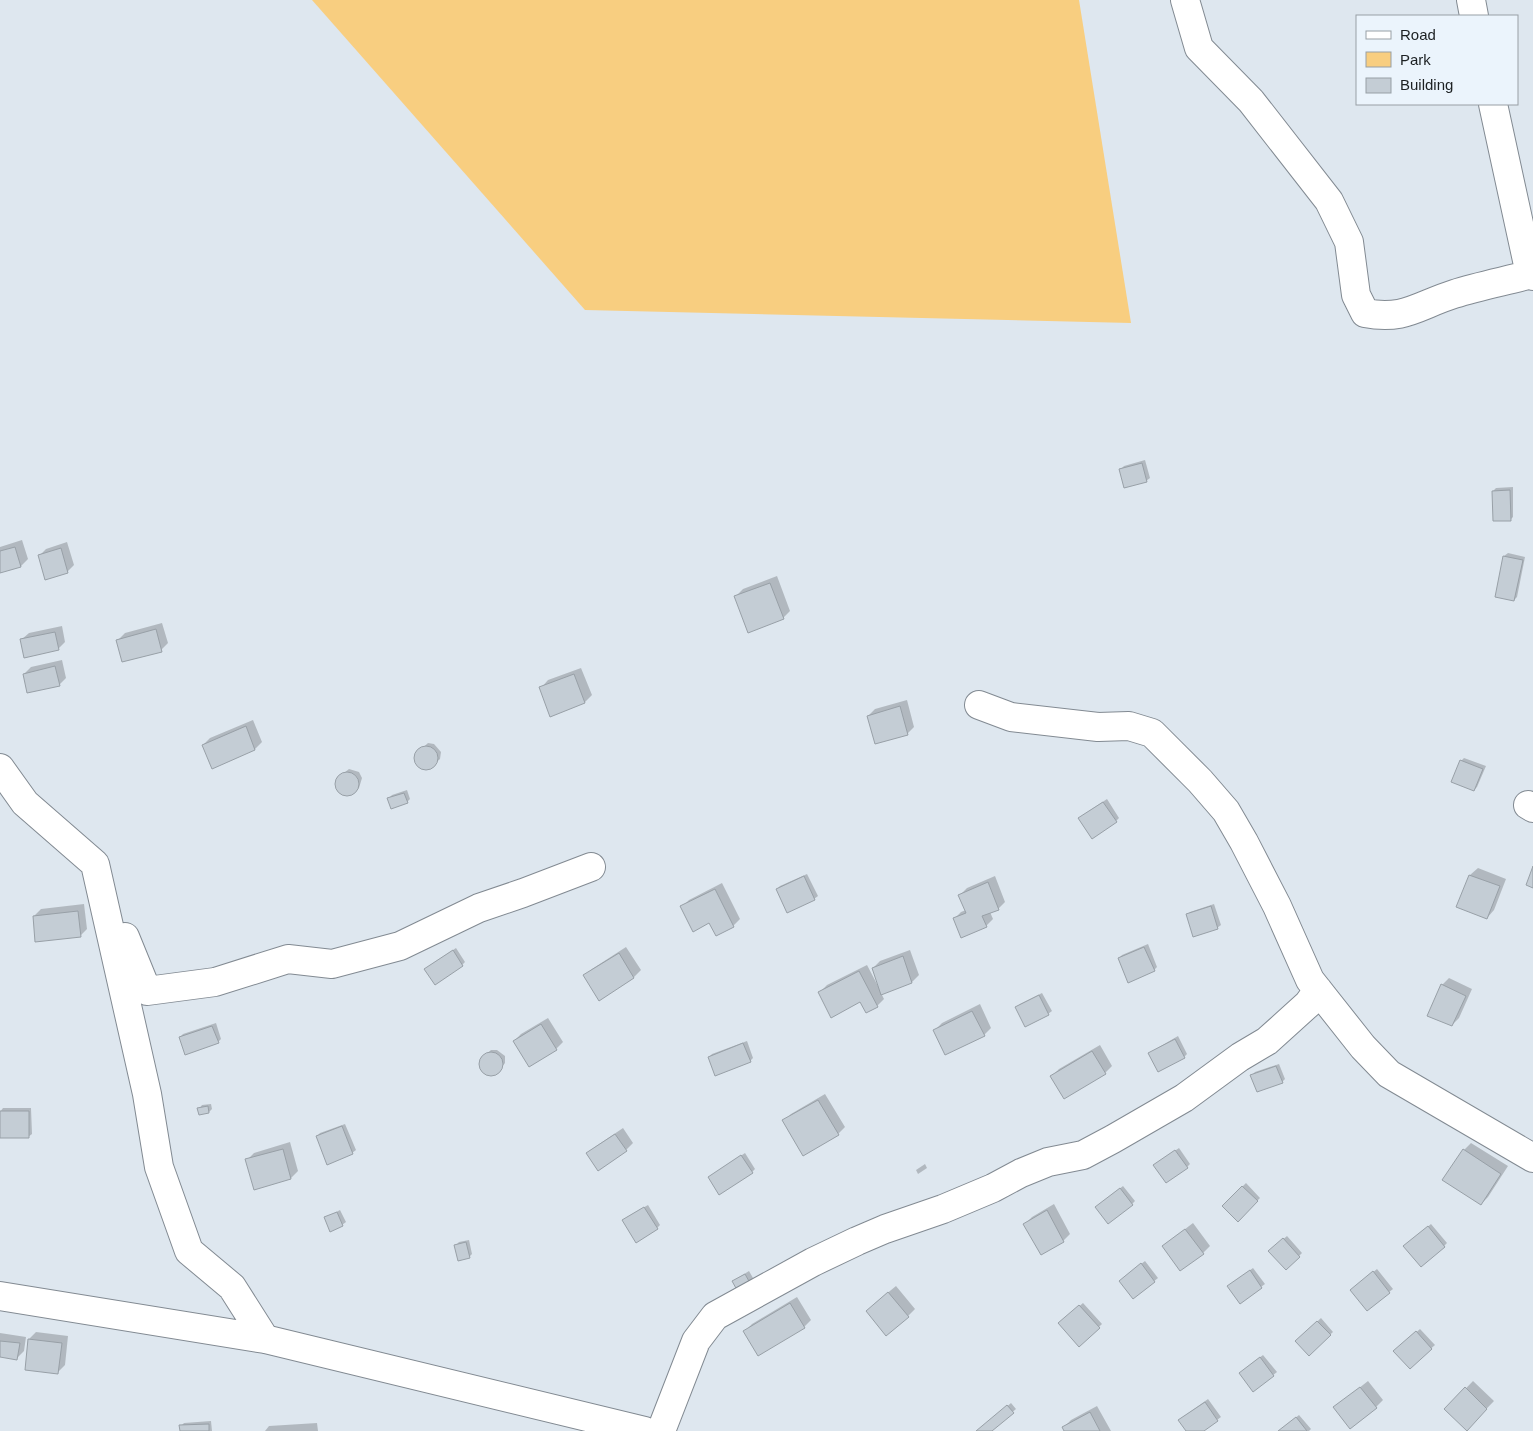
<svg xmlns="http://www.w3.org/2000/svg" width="1533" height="1431" viewBox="0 0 1533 1431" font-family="Helvetica,sans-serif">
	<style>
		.green { fill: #f8ce80 }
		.shadow { fill: #0003 }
		.building { fill: #c4cdd5; stroke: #98a0a7 }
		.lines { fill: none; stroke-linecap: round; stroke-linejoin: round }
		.minor-casing { stroke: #828a92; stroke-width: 30 }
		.minor { stroke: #fff; stroke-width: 28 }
	</style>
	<rect width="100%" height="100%" fill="#dee7ef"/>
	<path class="green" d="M312,0H1079L1131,323L585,310Z"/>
	<path class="shadow" d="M1145,460L1150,478L1146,481L1120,470L1124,466Z
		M1513,487V517L1510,520L1493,491L1496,488Z
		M22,540L28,559L21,566L0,572V547Z
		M67,542L74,565L67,572L39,556L46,549Z
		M1508,553L1525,557L1517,597L1514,600L1504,556Z
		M777,576L790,611L783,618L736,596L743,589Z
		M162,623L168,643L161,650L118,640L125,633Z
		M62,626L65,642L58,649L21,640L29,633Z
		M62,660L66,678L59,685L24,674L31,667Z
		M581,668L592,695L585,702L541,688L548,680Z
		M907,700L914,727L907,734L868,716L875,709Z
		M253,720L262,742L255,749L212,767L203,745L210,738Z
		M428,743L434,744L441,752L440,759L430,768L423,769L420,767L416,761V754Z
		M1464,758L1486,766L1477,787L1474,790L1461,761Z
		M349,769L359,772L362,778L359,788L348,795L341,793L336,783L339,777Z
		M407,790L410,799L407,802L389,798L392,795Z
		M1107,799L1119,818L1116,821L1083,815Z
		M1478,868L1506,879L1494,910L1487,918L1458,906L1470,875Z
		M807,874L818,896L814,899L777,889L780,886Z
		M995,876L1005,902L998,909L990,912L993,919L986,926L954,919L961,912L966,910L960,895L967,888Z
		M722,883L740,919L733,926L710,922L682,907L689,900Z
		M84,904L87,929L80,936L34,916L41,909Z
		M1214,904L1221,925L1217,928L1187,915L1190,912Z
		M1148,944L1157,967L1154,970L1119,958L1122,955Z
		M626,947L641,970L634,977L585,976L592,969Z
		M456,948L465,962L462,965L429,966Z
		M910,950L919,975L912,982L881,993L884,999L877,1006L820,992L827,985L867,965L878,986L879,985L873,968L880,961Z
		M1449,978L1472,989L1459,1018L1452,1025L1442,985Z
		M1042,993L1052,1011L1048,1014L1016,1007L1020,1004Z
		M980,1004L991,1028L984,1035L935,1030L942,1023Z
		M548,1018L563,1042L556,1049L514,1041L521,1034Z
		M216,1023L221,1039L218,1042L180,1037L183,1034Z
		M1178,1036L1187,1054L1184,1057L1149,1053Z
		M747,1041L753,1058L750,1061L709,1057L712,1054Z
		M1100,1045L1112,1066L1105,1073L1052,1076L1059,1069Z
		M491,1050H497L505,1056V1063L497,1073L490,1075L486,1074L481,1065L482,1058Z
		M1279,1064L1285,1079L1282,1082L1252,1075L1255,1072Z
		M825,1094L845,1127L838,1134L784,1121L791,1114Z
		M211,1104L212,1109L209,1112L199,1109L202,1105Z
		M3,1108H31L32,1134L28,1137L0,1112Z
		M345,1124L356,1150L352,1153L317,1136L320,1133Z
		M623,1128L633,1143L626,1150L588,1154L595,1147Z
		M290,1142L298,1171L291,1178L247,1160L254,1153Z
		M1471,1143L1508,1166L1488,1197L1481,1204L1444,1180L1464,1150Z
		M1179,1148L1190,1164L1187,1167L1158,1162Z
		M745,1153L755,1169L752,1172L709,1177Z
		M925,1164L927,1168L918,1174L916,1170Z
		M1246,1183L1260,1198L1238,1220L1223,1206Z
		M1123,1186L1135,1201L1132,1204H1100Z
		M1054,1204L1070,1234L1063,1241L1042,1253L1025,1224L1032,1217Z
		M648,1205L660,1225L657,1228L627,1217Z
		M340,1210L346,1222L342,1225L325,1218Z
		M1193,1223L1210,1246L1203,1253L1163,1246Z
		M1431,1224L1447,1243L1444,1246L1408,1243Z
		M1287,1236L1302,1253L1286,1269L1273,1248Z
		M469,1240L472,1254L469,1257L456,1245L459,1242Z
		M1145,1261L1158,1278L1133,1298L1123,1278Z
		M1253,1268L1265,1284L1240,1302L1232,1283Z
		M1377,1269L1393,1289L1367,1309L1355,1287Z
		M749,1271L753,1278L749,1282L733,1281Z
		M896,1286L915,1309L908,1316L874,1304Z
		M797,1297L811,1320L804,1327L745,1331L752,1324Z
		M1083,1303L1102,1324L1080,1345L1060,1323Z
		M1321,1318L1333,1332L1309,1354L1297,1341Z
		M1420,1329L1435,1345L1410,1367L1395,1351Z
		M36,1332L68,1336L65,1365L58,1372L29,1339Z
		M0,1333L26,1337L24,1351L17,1358L0,1356Z
		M1263,1355L1277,1372L1254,1390L1243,1370Z
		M1368,1381L1383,1400L1376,1407H1335Z
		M1473,1381L1494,1401L1467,1429L1446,1409Z
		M1208,1399L1221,1417L1202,1431H1188L1183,1417Z
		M1011,1403L1016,1409L990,1431H978Z
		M1097,1406L1111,1431H1066L1064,1427L1071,1420Z
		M1299,1415L1311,1429L1309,1431H1279Z
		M211,1421L212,1431H181V1426L184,1423Z
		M317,1423L318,1431H265L269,1426Z"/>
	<path class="building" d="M1142,463L1147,482L1124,488L1119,469Z
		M1510,490L1511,521H1493L1492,491Z
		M15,547L21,567L0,573V551Z
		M61,548L68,573L45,580L38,555Z
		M1503,556L1523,560L1514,601L1495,597Z
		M770,583L784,619L748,633L734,596Z
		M156,629L162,652L122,662L116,640Z
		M55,632L59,650L24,658L20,639Z
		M55,666L60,686L27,693L23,674Z
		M574,674L585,703L550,717L539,687Z
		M900,706L908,735L875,744L867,716Z
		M246,726L255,750L212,769L202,745Z
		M414 758a12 12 0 1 1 24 0a12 12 0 1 1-24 0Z
		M1460,760L1483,769L1474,791L1451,782Z
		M335 784a12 12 0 1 1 24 0a12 12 0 1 1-24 0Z
		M404,793L408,803L391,809L387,798Z
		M1103,802L1117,822L1092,839L1078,818Z
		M1533,866V888L1526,885Z
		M1469,875L1500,886L1487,919L1456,907Z
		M804,876L815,900L787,913L776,889Z
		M988,882L999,910L982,916L987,927L961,938L953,918L966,913L958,895Z
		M715,889L734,927L716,936L709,923L693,932L680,906Z
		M1211,906L1218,929L1193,937L1186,914Z
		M78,911L81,937L35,942L33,916Z
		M1144,947L1155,971L1128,983L1118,958Z
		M453,950L463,966L435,985L424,969Z
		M619,953L634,978L599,1001L583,975Z
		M903,956L912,983L881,995L872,968Z
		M859,971L878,1007L866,1013L860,1002L831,1018L818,992Z
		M1441,984L1466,996L1452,1026L1427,1016Z
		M1039,995L1049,1015L1025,1027L1015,1007Z
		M972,1011L985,1036L945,1055L933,1030Z
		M541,1024L557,1050L529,1067L513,1041Z
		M212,1026L219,1043L185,1055L179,1037Z
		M1175,1039L1185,1058L1158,1072L1148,1053Z
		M743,1043L751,1062L715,1076L708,1057Z
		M1092,1051L1106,1074L1064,1099L1050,1076Z
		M479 1064a12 12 0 1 1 24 0a12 12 0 1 1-24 0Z
		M1276,1066L1283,1083L1257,1092L1250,1075Z
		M818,1100L839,1135L803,1156L782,1120Z
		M208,1106L209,1113L199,1115L197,1108Z
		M0,1111H29V1138H0Z
		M342,1126L353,1154L327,1165L316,1136Z
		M615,1134L627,1151L598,1171L586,1153Z
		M283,1149L291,1179L254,1190L245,1159Z
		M1463,1149L1501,1174L1481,1205L1442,1180Z
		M1175,1150L1188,1168L1166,1183L1153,1165Z
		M741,1155L753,1173L719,1195L708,1177Z
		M1242,1186L1258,1201L1238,1222L1222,1206Z
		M1120,1188L1133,1205L1108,1224L1095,1207Z
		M644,1207L658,1229L636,1243L622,1220Z
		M1047,1210L1064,1242L1041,1255L1023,1224Z
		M337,1212L343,1226L330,1232L324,1217Z
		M1428,1226L1445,1247L1421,1267L1403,1246Z
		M1185,1229L1204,1254L1180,1271L1162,1246Z
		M1283,1238L1300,1257L1286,1270L1268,1251Z
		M466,1242L470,1258L458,1261L454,1245Z
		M1141,1263L1155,1282L1133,1299L1119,1281Z
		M1250,1270L1262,1288L1240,1304L1227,1286Z
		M1373,1271L1390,1293L1367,1311L1350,1290Z
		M745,1274L750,1283L737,1290L732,1281Z
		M888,1292L909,1317L886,1336L866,1311Z
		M790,1303L805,1328L758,1356L743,1331Z
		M1079,1305L1100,1328L1079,1347L1058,1323Z
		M1317,1321L1331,1335L1309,1356L1295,1341Z
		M1416,1331L1432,1349L1410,1369L1393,1351Z
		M28,1339L62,1343L58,1374L25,1370Z
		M0,1341L20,1343L17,1360L0,1357Z
		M1260,1357L1274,1376L1253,1392L1239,1373Z
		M1360,1387L1377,1408L1350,1429L1333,1407Z
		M1465,1387L1487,1409L1467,1431L1444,1409Z
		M1205,1402L1218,1421L1204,1431H1186L1178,1420Z
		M1007,1405L1014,1413L992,1431H976Z
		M1090,1412L1100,1431H1064L1062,1427Z
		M1296,1417L1307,1431H1278Z
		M209,1424V1431H180L179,1425Z"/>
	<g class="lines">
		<defs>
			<path id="minor" d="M1185,0L1199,48L1251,101L1329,201L1349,242L1356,295L1365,313C1404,321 1419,305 1454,294C1479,286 1506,281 1532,274
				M1471,0L1474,16
				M1493,104L1528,265L1533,276
				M979,705L1011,717L1098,727L1129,726L1152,733L1200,781L1226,811L1244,842L1277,906L1310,980L1363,1047L1389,1074L1533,1158
				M0,768L25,803L95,864L147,1094L159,1167L189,1251L232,1287L265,1339
				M1528,805L1533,808
				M125,937L147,991L215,982L288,959L332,964L400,946L479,908L523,893L591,867
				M0,1296L265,1339L645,1431
				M661,1431L696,1341L715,1316L813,1262L857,1241L885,1229L943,1209L993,1188L1021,1173L1048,1162L1083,1155L1113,1139L1184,1098L1240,1057L1267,1041L1308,1004L1318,990"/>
		</defs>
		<use href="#minor" class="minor-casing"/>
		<use href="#minor" class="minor"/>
	</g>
	<rect x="1356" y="15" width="162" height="90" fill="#ebf4fc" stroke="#989fa5"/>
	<rect x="1366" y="31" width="25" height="8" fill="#ffffff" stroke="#989fa5"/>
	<text x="1400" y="40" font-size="15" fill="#1c2022">Road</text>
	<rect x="1366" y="52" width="25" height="15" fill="#f8ce80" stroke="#989fa5"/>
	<text x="1400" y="65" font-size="15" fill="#1c2022">Park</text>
	<rect x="1366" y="78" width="25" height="15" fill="#c4cdd5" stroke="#989fa5"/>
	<text x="1400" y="90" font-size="15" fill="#1c2022">Building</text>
</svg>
